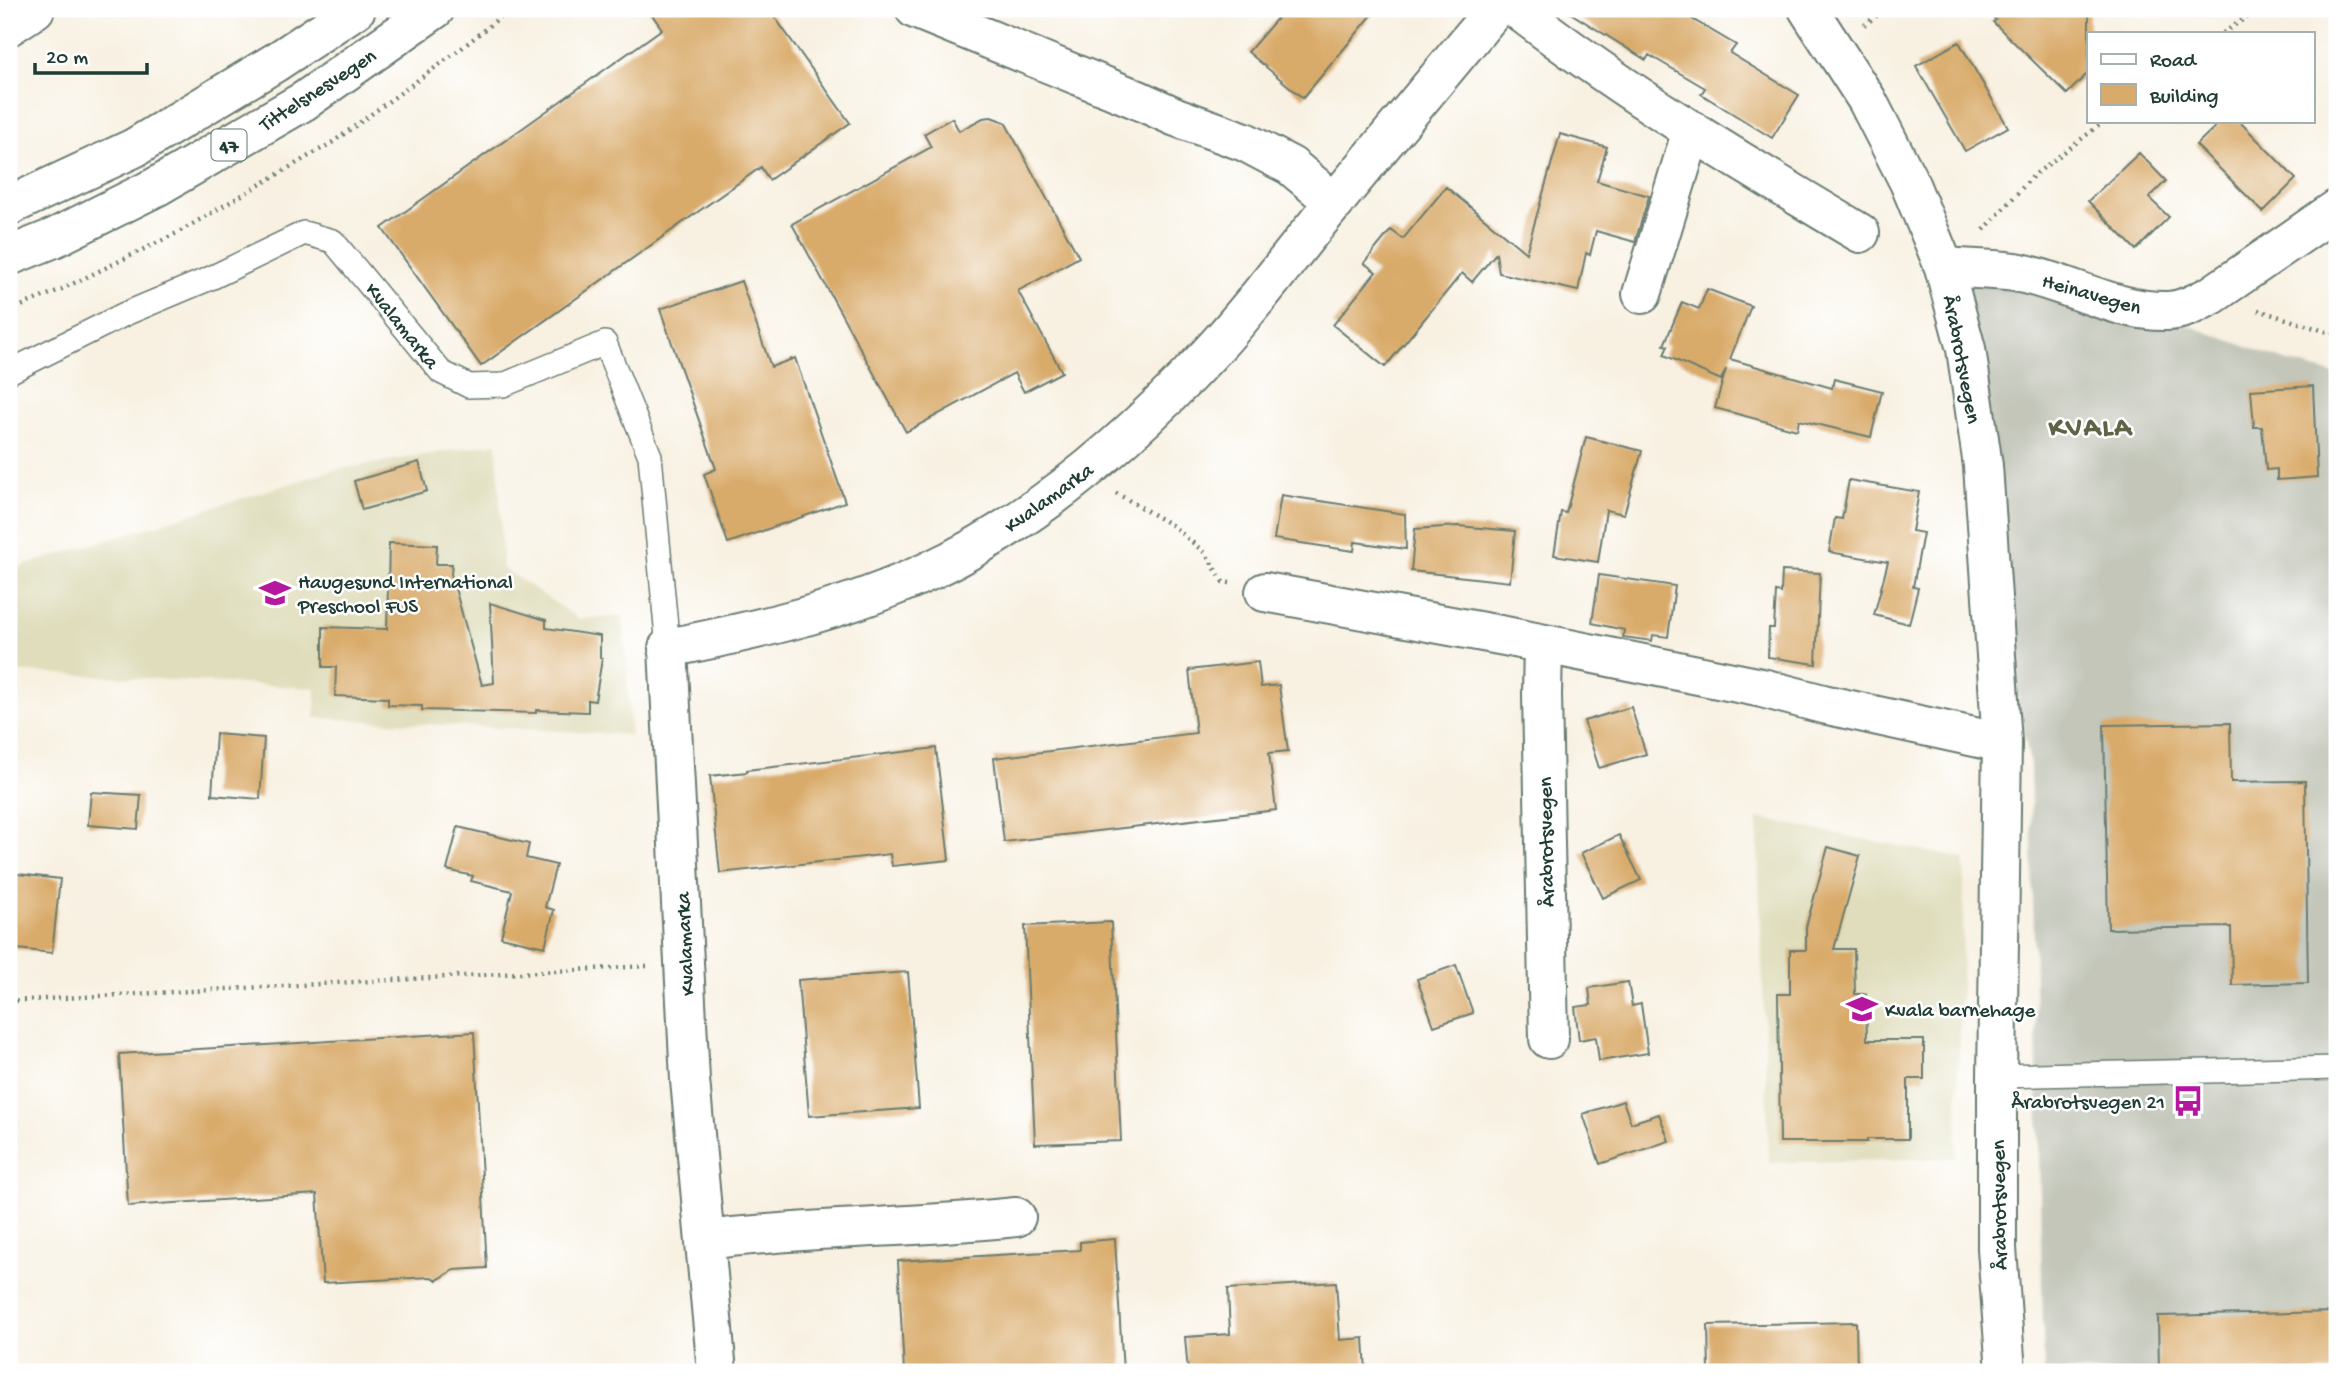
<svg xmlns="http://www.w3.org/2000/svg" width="2346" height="1381" viewBox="0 0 2346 1381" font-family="'Gochi Hand',sans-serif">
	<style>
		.built { fill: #dfddbb }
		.industrial { fill: #c3c6b9 }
		.building { fill: #d9ab6b }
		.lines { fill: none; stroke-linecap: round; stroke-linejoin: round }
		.lane-casing { stroke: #6b7c71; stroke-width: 26 }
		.street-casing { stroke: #6b7c71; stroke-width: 42 }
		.secondary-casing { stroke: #6b7c71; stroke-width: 42 }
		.primary-casing { stroke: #6b7c71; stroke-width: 42 }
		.path { stroke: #6b7c71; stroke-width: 4.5; stroke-dasharray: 2 5; stroke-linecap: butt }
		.lane { stroke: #fff; stroke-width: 23 }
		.street { stroke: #fff; stroke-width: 38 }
		.secondary { stroke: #fff; stroke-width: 38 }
		.primary { stroke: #fff; stroke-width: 38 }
		.labels { text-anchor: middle; stroke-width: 5; stroke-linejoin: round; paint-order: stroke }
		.shield { fill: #fff; stroke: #627771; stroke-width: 2 }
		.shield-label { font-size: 19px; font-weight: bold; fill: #1f3d34 }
		.street-label { font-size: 21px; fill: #1f3d34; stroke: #fff }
		.poi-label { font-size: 21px; fill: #1f3d34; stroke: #fff; text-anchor: start }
		.district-label { font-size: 28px; font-weight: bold; letter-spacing: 2px; fill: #606447; stroke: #fff }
	</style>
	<rect width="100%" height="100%" fill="#fff"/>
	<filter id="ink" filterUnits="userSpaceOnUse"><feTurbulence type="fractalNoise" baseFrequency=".0143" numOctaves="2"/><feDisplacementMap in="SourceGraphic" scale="14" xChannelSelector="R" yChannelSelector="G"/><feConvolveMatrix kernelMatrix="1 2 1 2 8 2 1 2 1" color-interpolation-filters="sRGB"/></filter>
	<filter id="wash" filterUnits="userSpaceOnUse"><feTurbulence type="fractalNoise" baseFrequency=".00686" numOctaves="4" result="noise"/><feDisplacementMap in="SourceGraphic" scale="28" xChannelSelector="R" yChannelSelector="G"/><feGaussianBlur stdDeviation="1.57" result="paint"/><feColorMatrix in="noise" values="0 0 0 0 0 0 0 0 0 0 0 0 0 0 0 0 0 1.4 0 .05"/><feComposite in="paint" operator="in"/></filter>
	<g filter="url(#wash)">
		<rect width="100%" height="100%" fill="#f8f1e2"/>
		<path class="built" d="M497,443L503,568L579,619L623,616L631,735L315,718L316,688L9,671V570L334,470Z
			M1757,818L1965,859L1956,1158L1769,1163Z"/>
		<path class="industrial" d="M1955,251L2166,317L2288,362L2337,375V1372H2044L2030,764L1980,504Z"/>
		<g id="blocks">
			<path class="building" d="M648,9H769L850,123L769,180L761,167L481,366L382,228L662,29Z
				M1285,9H1377L1303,98L1248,52Z
				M1564,9H1675L1736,45L1730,53L1799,95L1772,138L1701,94L1705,88L1649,55L1646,60Z
				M1985,9H2089V72L2067,94L1993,22L1996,20Z
				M1959,42L2008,127L1965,151L1916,66Z
				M991,117L1005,122L1079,257L1018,291L1062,372L1024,392L1014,373L906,432L792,224L931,147L924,134L952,118L959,131L983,118Z
				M2221,121H2239L2296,179L2263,212L2196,145Z
				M1560,134L1607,147L1597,181L1649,196L1635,242L1596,231L1590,255L1586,253L1578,291L1499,273L1496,253L1472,282L1462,273L1385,367L1333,325L1376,272L1364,263L1391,230L1403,239L1446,187L1526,253Z
				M2139,153L2166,181L2149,198L2169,217L2136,250L2088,201Z
				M741,281L771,367L795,358L845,502L728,543L704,474L716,469L660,309Z
				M1707,289L1751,306L1730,359L1832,388L1834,379L1882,391L1871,437L1799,420L1797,430L1715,408L1726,369L1721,380L1664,355L1668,346L1664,345L1682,302L1699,309Z
				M2313,386L2317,477L2277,480V469L2266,470L2262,427H2254L2251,390Z
				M1586,437L1642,451L1624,514L1606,510L1598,562L1554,555L1561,512L1566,513Z
				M419,462L427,491L362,510L354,481Z
				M1849,480L1919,492L1912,531L1923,533L1913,587L1918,588L1909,624L1874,615L1888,562L1829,552L1835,518L1842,519Z
				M1281,495L1405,514L1406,549L1355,542L1354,551L1274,539Z
				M1458,526L1515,531L1510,582L1411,571L1415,529Z
				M389,543L437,545L436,564H452L451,574L482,685L494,683L490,603L546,620V628L600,636V658L602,659L595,701L588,700V712L536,710V713L422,710V706L388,705V698L335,696L336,667H323V627L387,629Z
				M1782,571L1820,573L1816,664L1768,657L1769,628H1774L1776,592L1781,593Z
				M1599,575L1675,586L1668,637L1653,635L1652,641L1623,637L1624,630L1592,623Z
				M1258,662L1261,687L1279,685L1288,751L1269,753L1276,810L1004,842L994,758L1196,733L1189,670Z
				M1631,707L1646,754L1599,768L1584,721Z
				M2230,723L2231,782L2305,781L2308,983L2232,985L2231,927L2108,929L2104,725Z
				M216,734L264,738L260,799L212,795Z
				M936,748L949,860L892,866L890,854L720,873L710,776L747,772V770Z
				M91,792L141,795L138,829L88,825Z
				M458,827L529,844L526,858L556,865L545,907L554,910L545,947L501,937L512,891L471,881L473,876L447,870Z
				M1619,835L1641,880L1603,898L1581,853Z
				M1828,847L1860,856L1834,949H1854L1855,994H1866L1867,1040H1924V1079H1908V1139H1867V1142H1780L1778,994H1790V950H1806V927Z
				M9,873L60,879L52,953L9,948Z
				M1111,922L1121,1141L1035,1144L1025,926Z
				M1456,965L1473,1013L1434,1026L1417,979Z
				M908,972L919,1108L809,1116L798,980Z
				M1628,982L1632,1006L1641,1004L1648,1053L1599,1061L1596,1037L1579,1040L1575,1007L1591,1005L1589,988Z
				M474,1032L487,1268L454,1270L437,1280L431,1277L323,1283L317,1194L128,1206L119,1054Z
				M1623,1101L1631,1123L1659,1114L1669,1141L1600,1164L1583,1114Z
				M1115,1239L1123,1372H904L898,1261L1080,1250V1242Z
				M1336,1282L1340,1340L1364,1338L1366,1372H1188L1185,1337L1230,1334L1228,1289Z
				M2337,1312V1372H2159L2158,1316Z
				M1856,1322L1857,1372H1709L1708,1325Z"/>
		</g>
	</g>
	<g filter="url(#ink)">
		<use href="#blocks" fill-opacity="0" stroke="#6b7c71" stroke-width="2"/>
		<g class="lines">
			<defs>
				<path id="lane" d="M9,372L125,314L213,277L304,233L333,241L441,372L469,386L503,385L605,343L650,456L668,648
					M1997,1076L2337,1068"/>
				<path id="street" d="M915,9L1136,99L1176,117L1245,142L1291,166L1335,203
					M1517,9C1625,93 1742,163 1860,233
					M9,26L35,9
					M1944,267C1967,269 1992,269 2015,272C2066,281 2114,312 2167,311C2183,311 2198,302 2212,295L2337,209
					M1642,294L1692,130
					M1265,592L1505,636L1762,688L1823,704L2002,743
					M1543,644L1542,695L1549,1039
					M705,1240C808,1227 913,1228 1016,1217
					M717,1372L690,1080L668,648C758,630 843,611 927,572C1035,522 1128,441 1208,355C1246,315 1280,269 1315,226C1375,153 1435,81 1495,9"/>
				<path id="secondary" d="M1808,9L1867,100L1909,182L1944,267L1966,349L1983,466L2002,743L1997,1076V1248L2006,1372"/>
				<path id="primary" d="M9,206L134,148L276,62L356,9
					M9,256L54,238L156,187L304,101L435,9"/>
			</defs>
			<use href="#lane" class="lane-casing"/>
			<use href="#street" class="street-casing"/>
			<use href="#secondary" class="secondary-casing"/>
			<use href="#primary" class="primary-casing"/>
			<path class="path" d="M1864,25L1886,9
				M2223,33L2259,9
				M1984,230L2033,176L2105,121
				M2258,310L2337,335
				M9,311L62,289L177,233L333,142L458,51L510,9
				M1116,493L1173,526L1206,554L1223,582L1230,583
				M9,1001L647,966"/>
			<use href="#lane" class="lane"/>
			<use href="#street" class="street"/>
			<use href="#secondary" class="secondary"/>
			<use href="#primary" class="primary"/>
		</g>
	</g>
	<defs>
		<symbol id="school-bare" viewBox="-9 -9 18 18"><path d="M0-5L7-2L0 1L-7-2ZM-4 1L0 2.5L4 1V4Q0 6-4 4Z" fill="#b5179e" stroke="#fff" stroke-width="2.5" paint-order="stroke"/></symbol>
		<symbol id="bus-bare" viewBox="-9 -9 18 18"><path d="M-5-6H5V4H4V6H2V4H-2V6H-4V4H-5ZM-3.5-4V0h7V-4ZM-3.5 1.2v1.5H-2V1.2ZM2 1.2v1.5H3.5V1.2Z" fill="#b5179e" stroke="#fff" stroke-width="2.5" paint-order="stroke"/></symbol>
	</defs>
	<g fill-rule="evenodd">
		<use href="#school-bare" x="253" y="571" width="44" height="44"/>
		<use href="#school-bare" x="1840" y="987" width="44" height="44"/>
		<use href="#bus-bare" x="2166" y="1079" width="44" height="44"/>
	</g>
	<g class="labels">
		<rect class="shield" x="211.5" y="129.5" width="35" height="31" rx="5"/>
		<g class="shield-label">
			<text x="229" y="152">47</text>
		</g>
		<g class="street-label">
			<text transform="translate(317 89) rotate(-33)" y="7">Tittelsnesvegen</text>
			<text transform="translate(2092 293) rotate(16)" y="7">Heinavegen</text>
			<text transform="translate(403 325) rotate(51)" y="7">Kvalamarka</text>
			<text transform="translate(1963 359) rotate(79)" y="7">Årabrotsvegen</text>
			<text transform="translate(1048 497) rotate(-36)" y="7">Kvalamarka</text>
			<text transform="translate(1545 842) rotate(-91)" y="7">Årabrotsvegen</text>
			<text transform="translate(684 944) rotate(-93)" y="7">Kvalamarka</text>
			<text transform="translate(1998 1205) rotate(-91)" y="7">Årabrotsvegen</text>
		</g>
		<g class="poi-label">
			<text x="298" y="588">Haugesund International<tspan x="298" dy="24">Preschool FUS</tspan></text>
			<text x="1885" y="1016">Kvala barnehage</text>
			<text x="2165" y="1108" text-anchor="end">Årabrotsvegen 21</text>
		</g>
		<g class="district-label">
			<text x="2091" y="435">KVALA</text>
		</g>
	</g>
	<rect width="2346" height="1381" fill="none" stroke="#fff" stroke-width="35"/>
	<rect x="2087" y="32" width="228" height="91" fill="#ffffff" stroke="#a5b1ae" stroke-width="2"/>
	<rect x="2101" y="54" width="35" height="10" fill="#ffffff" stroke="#a5b1ae" stroke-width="2"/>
	<text x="2150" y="66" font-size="21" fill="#1f3d34">Road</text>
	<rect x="2101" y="84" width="35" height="21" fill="#d9ab6b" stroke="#a5b1ae" stroke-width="2"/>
	<text x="2150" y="102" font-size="21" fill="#1f3d34">Building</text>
	<path d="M35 63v10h112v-10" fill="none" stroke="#1f3d34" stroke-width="3.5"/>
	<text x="46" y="63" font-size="21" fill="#1f3d34" stroke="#ffffff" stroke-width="5" paint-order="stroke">20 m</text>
</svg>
